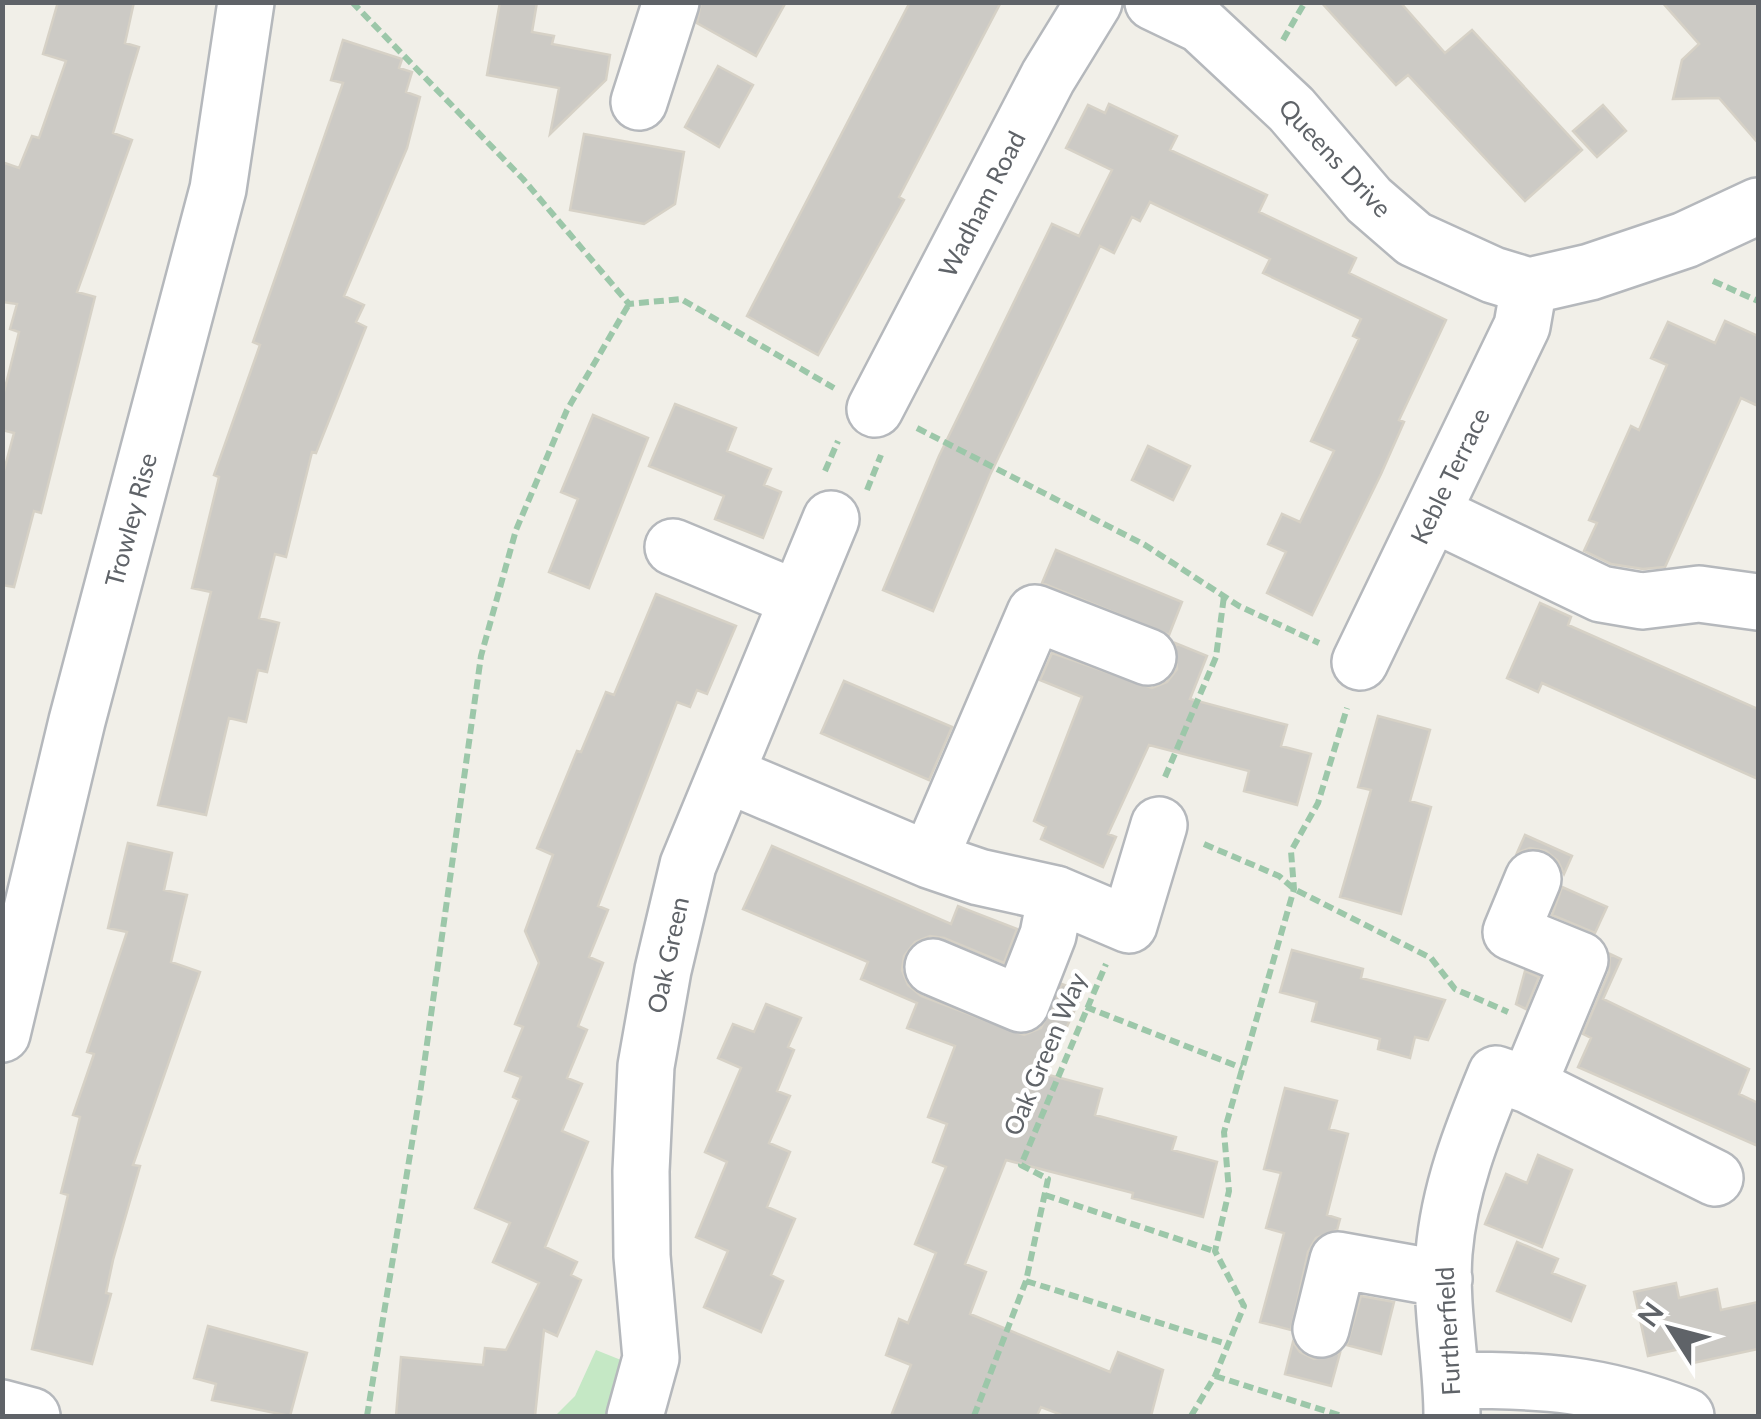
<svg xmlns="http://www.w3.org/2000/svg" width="1761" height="1419" viewBox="0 0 1761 1419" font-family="Lato,sans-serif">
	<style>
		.green { fill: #c5e8c5 }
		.building { fill: #cccac5; stroke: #d6d1c6; stroke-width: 2.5 }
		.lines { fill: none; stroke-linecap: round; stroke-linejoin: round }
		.minor-casing { stroke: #b5b8bc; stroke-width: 60 }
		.path { stroke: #9cc7a9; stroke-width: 6; stroke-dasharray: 10 5; stroke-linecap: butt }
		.minor { stroke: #fff; stroke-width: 55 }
		.labels { text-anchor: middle; stroke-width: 8; stroke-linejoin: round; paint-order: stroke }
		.street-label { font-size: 25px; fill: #5f6368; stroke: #fff }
	</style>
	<rect width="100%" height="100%" fill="#f1efe8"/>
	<path class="green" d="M596,1350L631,1364L614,1416H555L575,1396Z"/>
	<path class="building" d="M58,2H134L125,43L139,47L113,133L132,140L77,292L95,297L41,513L34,511L14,587L2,585V478L14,433L2,430V400L19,332L10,329L17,304L2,302V162L19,168L32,136L39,138L66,61L43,54Z
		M500,2H537L532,32L554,36L552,44L610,55L606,80L550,134L559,88L487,75Z
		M701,2H786L756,56L697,23Z
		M910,2H1001L899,197L904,200L818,355L747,316Z
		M1321,2H1400L1445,53L1472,30L1582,150L1525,201L1408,75L1396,85Z
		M1662,2H1758V143L1719,98L1673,99L1682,60L1699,44Z
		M343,40L402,59L399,68L412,72L406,92L420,97L407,148L344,296L364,305L356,322L366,327L316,453L312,452L286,557L275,554L259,618L279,623L267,672L258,670L246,722L229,718L206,815L158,805L211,592L192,588L219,477L214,475L260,345L253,342L343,83L331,80Z
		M718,66L753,85L719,147L685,127Z
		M1109,104L1177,136L1170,150L1267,195L1259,212L1356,258L1349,273L1446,320L1399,420L1404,422L1381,474L1312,615L1267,593L1286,552L1268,544L1282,514L1300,522L1334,451L1311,441L1359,339L1353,336L1361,319L1263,273L1270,259L1150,202L1140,221L1132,217L1114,253L1100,246L990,475L933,611L883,590L939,456L1052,224L1079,236L1112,170L1066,148L1088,105L1105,113Z
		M1603,105L1626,131L1597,157L1573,131Z
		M584,134L684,152L675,204L644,224L570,210Z
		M1725,321L1758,336V406L1741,398L1665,567L1643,569L1611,564L1584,551L1597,523L1589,520L1631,426L1639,430L1667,365L1651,358L1668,322L1715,343Z
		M675,404L736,428L727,451L771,469L764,485L781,492L763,538L715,519L724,496L649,466Z
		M593,415L648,438L589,588L549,572L578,499L561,492Z
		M1148,446L1190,466L1173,500L1132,480Z
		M1056,550L1182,602L1169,635L1042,583Z
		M656,594L736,626L707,694L697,690L690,707L677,702L598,906L608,910L589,957L603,963L578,1026L587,1030L567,1078L582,1084L562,1131L588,1142L545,1247L577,1262L571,1275L581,1280L557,1336L544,1330L535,1416H396L401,1357L483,1365L485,1348L506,1350L539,1283L493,1262L510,1223L475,1208L519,1100L513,1097L521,1077L505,1071L523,1027L515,1024L539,963L525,931L553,855L537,848L577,751L581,752L606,692L614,695Z
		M1540,603L1571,617L1568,625L1758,709V779L1542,683L1538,692L1507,678Z
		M1175,643L1207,656L1190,699L1287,725L1281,746L1311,754L1297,805L1244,791L1249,771L1149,745L1108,834L1116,837L1103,867L1041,839L1046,827L1034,821L1082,697L1040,680L1052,653L1152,688L1167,682L1177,669Z
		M844,681L952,727L929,780L821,733Z
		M1378,716L1430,730L1410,801L1431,807L1401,914L1340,897L1371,790L1358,787Z
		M1525,835L1572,856L1564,874L1558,861L1546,851L1530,848L1517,853Z
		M128,843L172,853L164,890L187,895L171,962L200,972L133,1165L140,1166L113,1260L106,1293L111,1294L92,1364L32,1349L68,1195L61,1193L80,1117L73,1115L94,1054L87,1052L127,932L108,928Z
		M772,846L951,924L958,906L1017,929L1004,963L944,938L930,936L915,942L904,956L902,970L908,985L921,996L1024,1035L1041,1028L1062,984L1083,992L1045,1074L1102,1089L1095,1115L1176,1137L1172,1150L1217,1162L1203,1217L1132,1198L1133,1193L1006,1160L965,1264L986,1272L970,1314L1110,1372L1118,1352L1163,1370L1151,1416H1064L1041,1407L1037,1416H891L911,1365L886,1355L899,1319L908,1323L936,1253L915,1244L946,1167L933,1162L947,1124L928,1117L955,1046L907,1028L917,1003L861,979L868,962L743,909Z
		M1562,887L1607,907L1595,933L1552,915Z
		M1292,950L1363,969L1361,978L1445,1000L1428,1040L1415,1037L1410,1058L1378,1049L1380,1039L1312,1021L1317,1002L1280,992Z
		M1610,954L1621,959L1603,999L1749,1069L1739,1094L1758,1103V1146L1578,1067L1591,1038L1583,1034L1609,972Z
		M1525,971L1539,977L1526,1009L1516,1004Z
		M766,1004L801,1018L788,1047L794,1050L777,1091L790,1096L769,1143L790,1152L767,1207L795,1219L771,1275L783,1281L761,1332L704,1307L728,1251L696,1237L727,1162L705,1152L741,1068L718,1058L733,1024L754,1032Z
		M1285,1088L1337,1101L1329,1129L1348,1134L1327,1215L1340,1219L1337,1230L1316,1238L1308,1252L1291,1330L1260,1322L1284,1233L1266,1228L1281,1173L1264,1169Z
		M1538,1155L1572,1170L1542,1247L1485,1224L1506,1174L1527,1183Z
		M1517,1242L1558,1259L1552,1273L1585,1286L1571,1321L1497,1291Z
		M1676,1283L1679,1298L1717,1289L1721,1310L1758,1302V1349L1693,1363L1689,1347L1648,1356L1634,1292Z
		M1361,1296L1394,1302L1381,1354L1347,1345Z
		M208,1326L307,1353L290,1416L212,1400L216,1384L194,1378Z
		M1293,1342L1300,1352L1314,1359L1340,1353L1331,1386L1285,1374Z"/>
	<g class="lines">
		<defs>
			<path id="minor" d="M1153,2L1201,25L1291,109L1369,200L1414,239L1493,275L1529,286L1590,272L1685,240L1758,206
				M639,102L671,2
				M875,409L1048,77L1094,2
				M1432,513L1601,594L1642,601L1699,594L1758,602
				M673,547L798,599
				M1360,662L1522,326L1529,286
				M726,774L929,860L979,877L1056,894L1129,925L1159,825
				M929,860L1035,613L1148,657
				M933,967L1021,1004L1048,935L1056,894
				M2,1034L77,721L218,189L246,2
				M1528,1085L1715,1178
				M1321,1329L1338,1260L1444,1279
				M1452,1380C1543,1380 1600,1383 1686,1416
				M2,1408L32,1416
				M635,1416L651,1358L642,1256L641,1171L646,1066L663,970L688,865L831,519
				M1452,1416C1452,1362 1440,1308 1444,1253C1449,1190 1472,1132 1496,1074L1528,1085L1580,960L1511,932L1533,879"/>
		</defs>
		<use href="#minor" class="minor-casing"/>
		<path class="path" d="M352,2L523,179L629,304L681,299L834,388
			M1283,40L1305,2
			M1713,281L1758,301
			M917,428L1145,545L1239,606L1319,643
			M825,471L838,441
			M867,490L881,455
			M1165,777L1216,657L1224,596
			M1204,844L1279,876L1294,889L1431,958L1455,989L1508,1012
			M1086,1007L1242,1068
			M1045,1195L1214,1251
			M1026,1281L1230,1345
			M1215,1376L1342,1416
			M367,1416L420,1094L481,656L516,530L567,410L629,304
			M974,1416L1026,1281L1048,1179L1021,1165L1106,964
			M1191,1416L1215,1376L1244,1306L1215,1251L1229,1191L1224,1132L1294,889L1291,851L1318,803L1347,708"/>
		<use href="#minor" class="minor"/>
	</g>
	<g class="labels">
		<g class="street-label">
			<text transform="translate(1335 158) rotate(47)" y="9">Queens Drive</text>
			<text transform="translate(982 204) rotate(-63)" y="9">Wadham Road</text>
			<text transform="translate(1450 476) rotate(-64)" y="9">Keble Terrace</text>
			<text transform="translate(131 520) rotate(-75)" y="9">Trowley Rise</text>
			<text transform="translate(668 955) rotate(-78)" y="9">Oak Green</text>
			<text transform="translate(1045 1054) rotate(-67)" y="9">Oak Green Way</text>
			<text transform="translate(1448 1331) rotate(-93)" y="9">Furtherfield</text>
		</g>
	</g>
	<rect width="1761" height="1419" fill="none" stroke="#5f6368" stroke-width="10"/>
	<g transform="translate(1671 1329) rotate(306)" stroke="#ffffff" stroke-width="8" paint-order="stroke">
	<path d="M0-8L18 38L0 25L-18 38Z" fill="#5f6368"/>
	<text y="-15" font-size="28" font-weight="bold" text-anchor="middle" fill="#5f6368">N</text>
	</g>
</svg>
